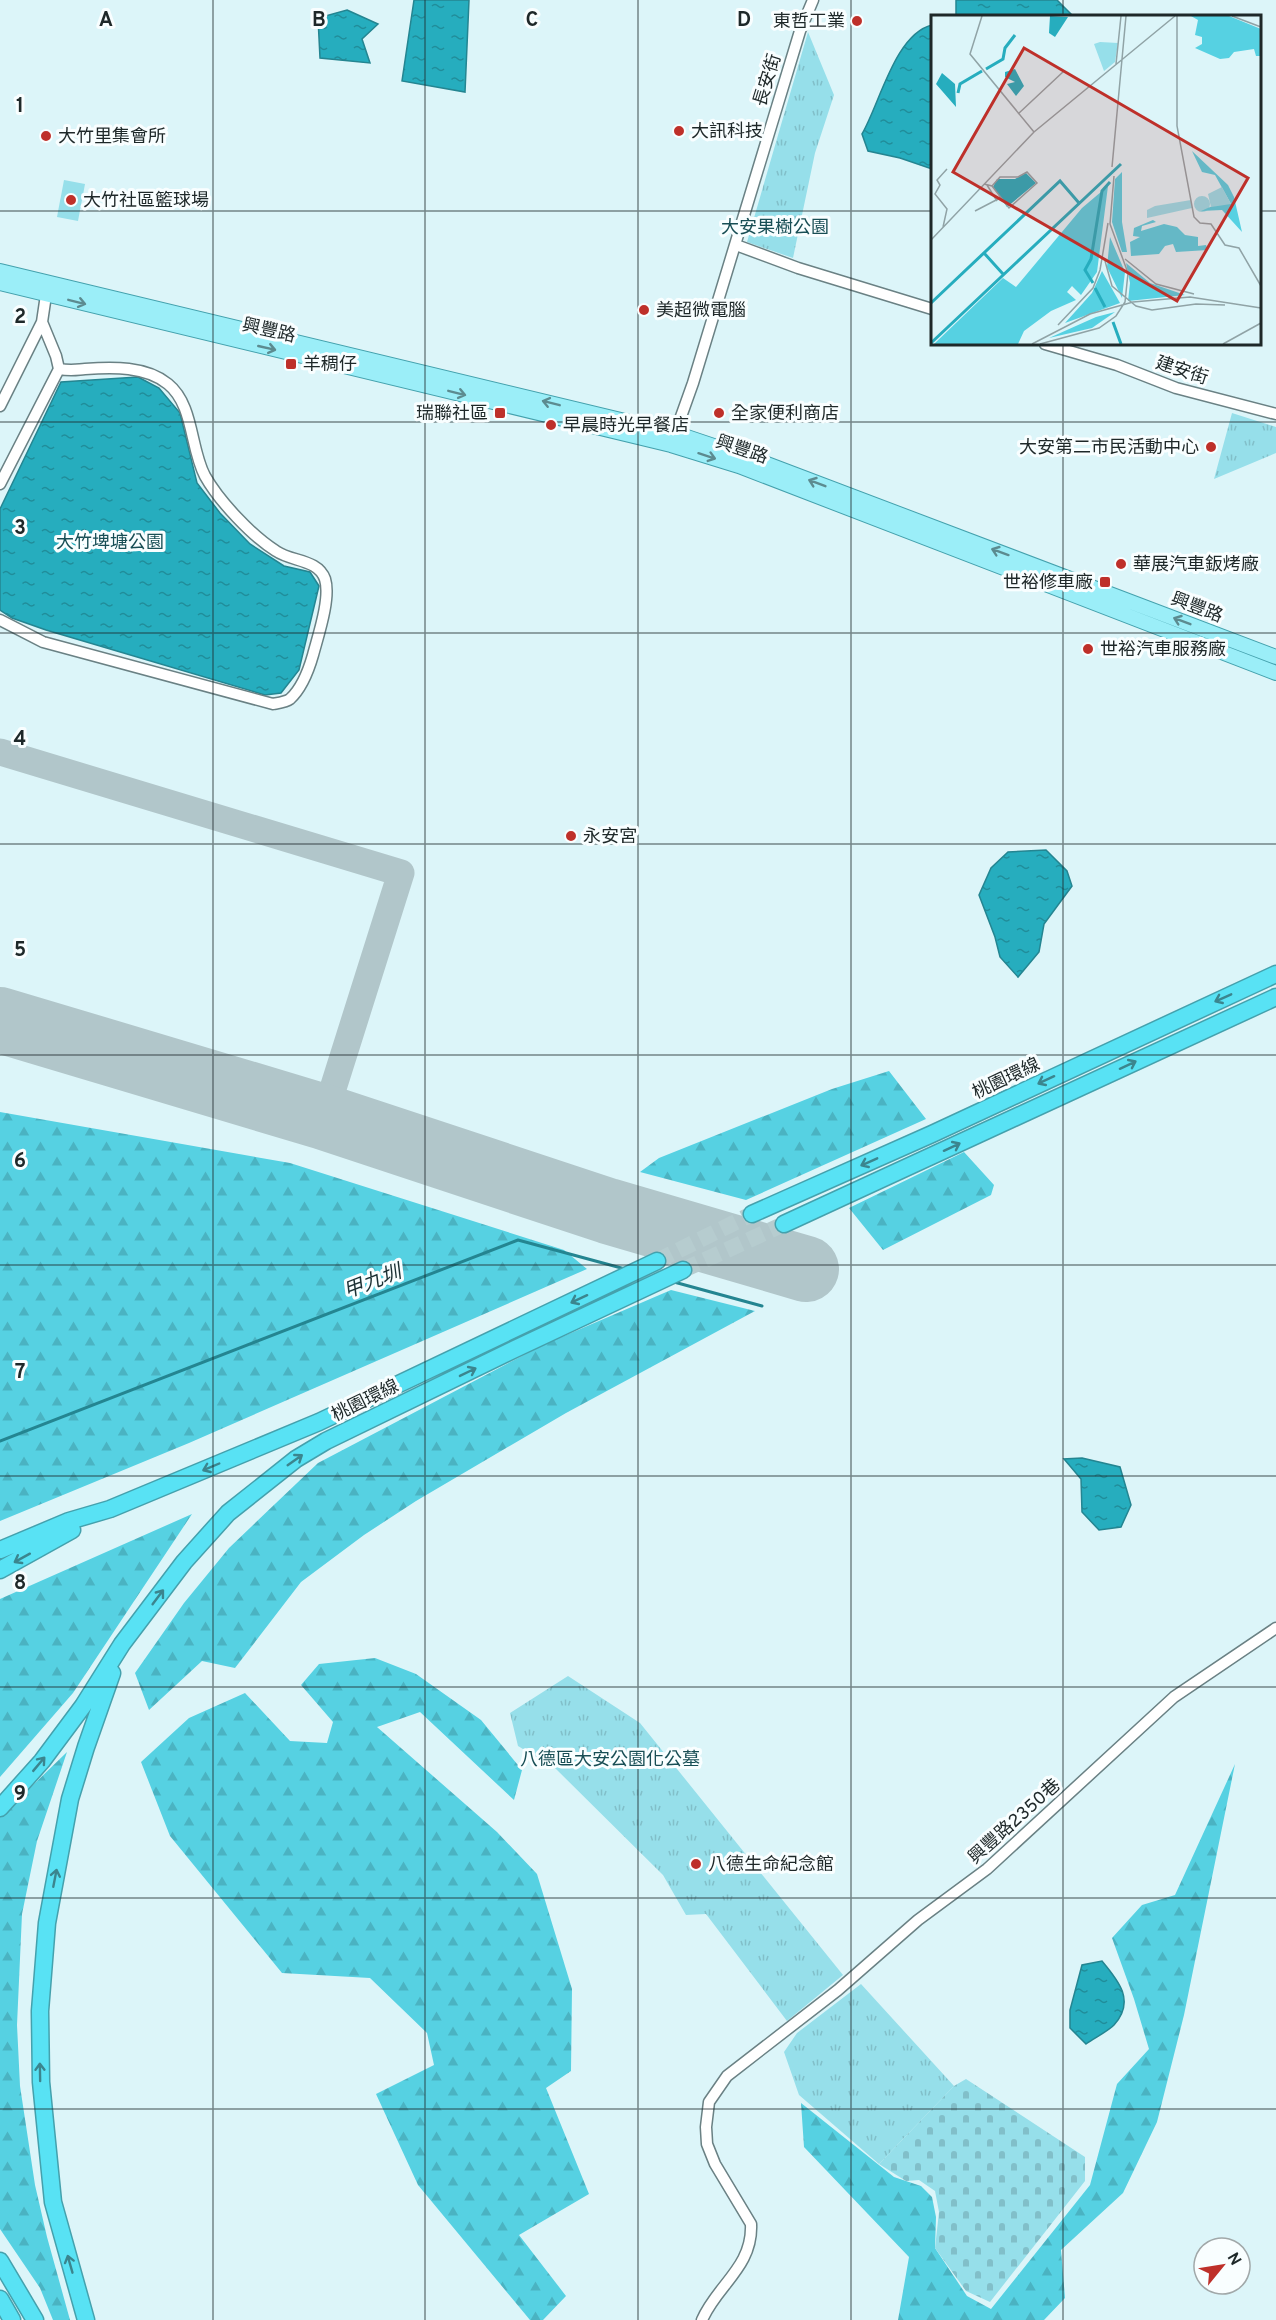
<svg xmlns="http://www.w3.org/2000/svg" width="1276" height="2320" viewBox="0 0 1276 2320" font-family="Overpass,'Noto Sans TC',sans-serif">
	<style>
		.grass { fill: url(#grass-tufts) }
		.forest { fill: url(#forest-firs) }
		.cemetery { fill: url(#cemetery-stones) }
		.pitch { fill: #96dfea }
		.water { fill: url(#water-ripples); stroke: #248591; stroke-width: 1.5 }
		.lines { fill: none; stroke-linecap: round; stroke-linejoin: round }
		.stream { stroke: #248591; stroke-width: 3 }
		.taxiway { stroke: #b1c6ca; stroke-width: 27 }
		.runway { stroke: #b1c6ca; stroke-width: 66 }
		.highway-tunnel { stroke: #b6cccf; stroke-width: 16; stroke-dasharray: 16 8; stroke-linecap: butt }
		.minor-casing { stroke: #6a8184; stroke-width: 13 }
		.major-casing { stroke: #44a1ad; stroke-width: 16 }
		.highway-casing { stroke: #44a1ad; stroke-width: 19 }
		.minor { stroke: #fff; stroke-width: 10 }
		.major { stroke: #9beef8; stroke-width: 14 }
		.highway { stroke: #58e2f4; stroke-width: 16 }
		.oneway { stroke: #5c8b90 }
		.oneway2 { stroke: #3b858e }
		.grid { fill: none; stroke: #1e2829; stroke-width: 1.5; stroke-opacity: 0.55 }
		.poi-dot { fill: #be302a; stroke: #f9feff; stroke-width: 2 }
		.labels { text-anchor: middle; stroke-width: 6; stroke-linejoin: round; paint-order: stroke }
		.poi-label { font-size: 18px; fill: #1e2829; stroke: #f9feff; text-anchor: start }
		.street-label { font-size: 18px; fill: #1e2829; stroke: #f9feff }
		.park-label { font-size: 18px; fill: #184e55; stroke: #f9feff }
		.water-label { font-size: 20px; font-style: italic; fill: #1b3034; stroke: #f9feff }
		.inset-river { fill: none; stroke: #26adbe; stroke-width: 3 }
		.inset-road { fill: none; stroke: #90a3a6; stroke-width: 1.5 }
		.view { fill: #be302a; fill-opacity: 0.15; stroke: #be302a; stroke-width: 3 }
		.inset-edge { fill: none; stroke: #1e2829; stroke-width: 3 }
		.grid-label { font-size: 20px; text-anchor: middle; font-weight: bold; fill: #1e2829; stroke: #f9feff; stroke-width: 6; stroke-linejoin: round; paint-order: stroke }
	</style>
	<defs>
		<pattern id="grass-tufts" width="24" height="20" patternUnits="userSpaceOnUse" patternTransform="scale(1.5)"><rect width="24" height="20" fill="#96dfea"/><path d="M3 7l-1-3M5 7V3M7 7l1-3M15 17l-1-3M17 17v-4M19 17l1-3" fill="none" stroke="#81bfc9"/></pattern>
		<pattern id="forest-firs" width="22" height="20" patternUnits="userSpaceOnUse" patternTransform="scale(1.5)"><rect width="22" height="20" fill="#56d1e2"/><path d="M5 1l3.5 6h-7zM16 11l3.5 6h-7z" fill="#4ab3c2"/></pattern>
		<pattern id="cemetery-stones" width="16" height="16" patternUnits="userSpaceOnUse" patternTransform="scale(1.5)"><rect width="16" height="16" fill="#96dfea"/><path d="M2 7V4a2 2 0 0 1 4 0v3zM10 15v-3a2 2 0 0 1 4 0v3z" fill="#81bfc9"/></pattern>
		<pattern id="water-ripples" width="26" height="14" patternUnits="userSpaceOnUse" patternTransform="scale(1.5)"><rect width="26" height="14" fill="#26adbe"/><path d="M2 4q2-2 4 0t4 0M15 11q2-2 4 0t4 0" fill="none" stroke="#208d9a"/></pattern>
	</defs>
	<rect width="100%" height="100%" fill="#dcf5f9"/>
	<path class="grass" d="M808,32L834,95L815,153L793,258L747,242Z
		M1232,413L1276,427V453L1214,479Z
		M568,1676L640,1723L843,1975L787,2021L706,1914L686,1915L663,1875L556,1769L518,1746L510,1713Z
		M861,1984L954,2086L879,2164L799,2095L784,2052L797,2033Z"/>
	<path class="forest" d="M889,1071L926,1119L746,1200L640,1172L659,1158L832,1089Z
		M0,1112L290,1163L564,1250L587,1269L189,1443L0,1521Z
		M964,1152L994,1185L991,1195L883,1250L849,1208Z
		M671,1290L755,1311L566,1413L416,1501L364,1535L301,1582L235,1668L202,1661L149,1710L135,1673L184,1603L229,1548L318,1463L543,1345Z
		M192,1514L73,1693L0,1777V1599Z
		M375,1658L416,1674L481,1720L522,1770L514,1800L420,1712L377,1727L497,1832L537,1874L572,1989L571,2071L546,2088L589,2194L519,2235L566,2296L543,2320H530L418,2185L376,2094L434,2065L427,2033L370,1978L282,1973L170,1836L141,1762L189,1718L245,1693L290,1741L327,1743L333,1722L301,1685L319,1664Z
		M67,1752L37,1841L22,1914L17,2025L20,2086L35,2185L47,2237L70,2320H53L40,2288L0,2229V1817Z
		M1235,1764L1184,2015L1157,2122L1123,2193L1061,2250L1065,2298L1044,2320H898L909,2257L804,2147L801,2103L894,2177L921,2186L932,2197L936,2217L935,2248L967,2296L991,2309L1090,2185L1117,2084L1149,2049L1134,1999L1112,1938L1142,1905L1175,1895Z"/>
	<path class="cemetery" d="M966,2079L1085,2157V2181L990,2302L966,2291L935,2248L939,2212L935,2191L919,2180L906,2181L879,2164L954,2086Z"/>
	<path class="pitch" d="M64,180L85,184L78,221L57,217Z"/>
	<path class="water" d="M414,0H469L465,92L402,81Z
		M956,0H1057L1073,16H956Z
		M347,10L378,24L362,39L370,63L320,58L318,18Z
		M932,25V169L900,158L868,151L862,134C880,103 895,34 932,25Z
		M138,377L159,388L180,413L197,483L220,513L250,544L284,566L310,572L319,586L299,670L281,693L265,695L46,630L12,618L0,610V509L61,382Z
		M1046,850L1067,871L1072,886L1044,924L1039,952L1018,977L1000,957L995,937L979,895L991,868L1008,852Z
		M1082,1458L1120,1467L1131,1505L1121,1527L1099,1530L1082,1512L1081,1479L1064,1459Z
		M1102,1961C1118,1980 1136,2001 1114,2025C1107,2032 1094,2038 1086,2044L1070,2028V2010L1082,1965Z"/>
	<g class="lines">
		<path class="stream" d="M674,1282L762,1306
			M0,1441L518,1240L625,1269"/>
		<path class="taxiway" d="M0,752L401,873L324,1117"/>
		<path class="runway" d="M0,1020L324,1117L608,1211L806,1269"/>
		<path class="highway-tunnel" d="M657,1261L752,1214
			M683,1270L784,1224"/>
		<defs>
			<path id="minor" d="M736,245L798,268L932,309
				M1045,344L1117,365L1176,388L1276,414
				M0,406L42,322
				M673,439L693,383L800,31L813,0
				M0,484L59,369L56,356L42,322L46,295
				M0,620L43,642L273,704C278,703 286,702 290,699C301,689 309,669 313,655C318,636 331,598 325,579C318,559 292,562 276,551C252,536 219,501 205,476C190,448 194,405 168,384C146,366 113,367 85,369C74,370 71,371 59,369
				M702,2320C717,2285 753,2267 751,2224L715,2164L707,2144L706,2127L709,2102L727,2076L838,1990L918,1920L987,1869L1174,1697L1276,1628"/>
			<path id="major" d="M0,271L675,433L767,464L1276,657
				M0,283L671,445L739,466L1276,673"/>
			<path id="highway" d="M752,1214L932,1134L1276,974
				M784,1224L1276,997
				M0,1550L69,1521L110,1509L319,1422L657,1261
				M0,1570L72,1530
				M0,1808L42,1761L83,1706L122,1644L184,1562L228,1513L296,1459L326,1441L515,1349L683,1270
				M0,2261L35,2320
				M0,2299L12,2320
				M86,2320L53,2202L41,2082L40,2011L47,1923L70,1799L86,1747L112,1673"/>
		</defs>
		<use href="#minor" class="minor-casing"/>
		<use href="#major" class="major-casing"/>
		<use href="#highway" class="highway-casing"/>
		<use href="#minor" class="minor"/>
		<use href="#major" class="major"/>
		<use href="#highway" class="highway"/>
	</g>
	<defs><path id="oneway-shaft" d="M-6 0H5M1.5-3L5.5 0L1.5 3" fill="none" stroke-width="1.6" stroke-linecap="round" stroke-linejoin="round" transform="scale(1.5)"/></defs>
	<g class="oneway">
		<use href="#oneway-shaft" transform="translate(77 302) rotate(14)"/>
		<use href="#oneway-shaft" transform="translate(267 348) rotate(13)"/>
		<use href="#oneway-shaft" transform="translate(457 393) rotate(14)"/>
		<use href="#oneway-shaft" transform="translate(551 403) rotate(-166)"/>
		<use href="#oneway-shaft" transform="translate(707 456) rotate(18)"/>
		<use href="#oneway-shaft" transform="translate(817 483) rotate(-159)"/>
		<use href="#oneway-shaft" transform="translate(1000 552) rotate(-160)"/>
		<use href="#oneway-shaft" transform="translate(1182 621) rotate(-159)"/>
	</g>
	<g class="oneway2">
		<use href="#oneway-shaft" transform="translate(1223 998) rotate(156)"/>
		<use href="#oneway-shaft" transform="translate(1128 1065) rotate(-25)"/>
		<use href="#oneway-shaft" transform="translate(1046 1080) rotate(155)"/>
		<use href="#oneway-shaft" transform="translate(952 1147) rotate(-25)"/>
		<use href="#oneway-shaft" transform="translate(869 1162) rotate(156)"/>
		<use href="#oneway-shaft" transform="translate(579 1299) rotate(155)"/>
		<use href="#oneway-shaft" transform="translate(468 1372) rotate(-26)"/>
		<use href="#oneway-shaft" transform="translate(295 1460) rotate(-35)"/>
		<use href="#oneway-shaft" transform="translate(211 1467) rotate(157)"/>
		<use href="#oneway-shaft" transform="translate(22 1558) rotate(151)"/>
		<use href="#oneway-shaft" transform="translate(158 1597) rotate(-53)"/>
		<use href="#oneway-shaft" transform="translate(39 1764) rotate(-50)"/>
		<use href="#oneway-shaft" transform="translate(55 1878) rotate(-79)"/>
		<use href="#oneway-shaft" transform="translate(40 2072) rotate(-91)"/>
		<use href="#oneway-shaft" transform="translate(70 2264) rotate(-106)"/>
	</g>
	<path class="grid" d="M213,0V2320M425,0V2320M638,0V2320M851,0V2320M1063,0V16M0,211H932M1260,211H1276M1063,344V2320M0,422H1276M0,633H1276M0,844H1276M0,1055H1276M0,1265H1276M0,1476H1276M0,1687H1276M0,1898H1276M0,2109H1276"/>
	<g class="poi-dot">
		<circle cx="857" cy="21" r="6"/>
		<circle cx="679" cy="131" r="6"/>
		<circle cx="46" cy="136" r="6"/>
		<circle cx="71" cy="200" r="6"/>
		<circle cx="644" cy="310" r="6"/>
		<rect x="285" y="358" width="12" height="12" rx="3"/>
		<rect x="494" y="407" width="12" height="12" rx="3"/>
		<circle cx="719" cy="413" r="6"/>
		<circle cx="551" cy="425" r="6"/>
		<circle cx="1211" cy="447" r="6"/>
		<circle cx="1121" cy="564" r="6"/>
		<rect x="1099" y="576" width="12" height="12" rx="3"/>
		<circle cx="1088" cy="649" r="6"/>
		<circle cx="571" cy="836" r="6"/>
		<circle cx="696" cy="1864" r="6"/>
	</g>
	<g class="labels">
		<g class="poi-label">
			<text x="845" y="27" text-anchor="end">東哲工業</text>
			<text x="691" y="137">大訊科技</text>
			<text x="58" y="142">大竹里集會所</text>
			<text x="83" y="206">大竹社區籃球場</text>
			<text x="656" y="316">美超微電腦</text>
			<text x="303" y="370">羊稠仔</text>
			<text x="488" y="419" text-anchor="end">瑞聯社區</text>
			<text x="731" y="419">全家便利商店</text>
			<text x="563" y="431">早晨時光早餐店</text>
			<text x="1199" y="453" text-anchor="end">大安第二市民活動中心</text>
			<text x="1133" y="570">華展汽車鈑烤廠</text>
			<text x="1093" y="588" text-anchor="end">世裕修車廠</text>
			<text x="1100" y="655">世裕汽車服務廠</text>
			<text x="583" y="842">永安宮</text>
			<text x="708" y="1870">八德生命紀念館</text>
		</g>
		<g class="street-label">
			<text transform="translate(767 80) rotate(-73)" y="6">長安街</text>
			<text transform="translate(269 330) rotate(13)" y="6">興豐路</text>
			<text transform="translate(1182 370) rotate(18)" y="6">建安街</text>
			<text transform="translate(742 449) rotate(19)" y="6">興豐路</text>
			<text transform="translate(1197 607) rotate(21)" y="6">興豐路</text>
			<text transform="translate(1006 1078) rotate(-25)" y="6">桃園環線</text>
			<text transform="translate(365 1400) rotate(-26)" y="6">桃園環線</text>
			<text transform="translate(1014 1821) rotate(-42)" y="6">興豐路2350巷</text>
		</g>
		<g class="park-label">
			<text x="775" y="233">大安果樹公園</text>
			<text x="110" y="548">大竹埤塘公園</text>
			<text x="610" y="1765">八德區大安公園化公墓</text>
		</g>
		<g class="water-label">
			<text transform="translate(372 1281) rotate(-21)" y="7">甲九圳</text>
		</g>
	</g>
	<g transform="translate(931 15)">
		<rect width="330" height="330" fill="#dcf5f9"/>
		<path d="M169,27L187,28L184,47L173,56L163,29ZM263 189a8 8 0 1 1 16 0a8 8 0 1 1-16 0ZM260,185L261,193L216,203V195L224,191Z" fill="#96dfea"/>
		<path d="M260,1H298L330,14V41H325L323,34L303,37L298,43L289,44L264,33L271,29V22L264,20L267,5ZM261,136L297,170L303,182L311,217L291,195L270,196L286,189H300L284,160L271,157ZM191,157V207L196,237H191L181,207L184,164ZM177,171L166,257L150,280L141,271L136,277L145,285L120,296L93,316L87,329H3L72,263L85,272L151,193ZM222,205L225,207L211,211L210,216L233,209L246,212L254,220L267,222V231L275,230L277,235L245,237L242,229L234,231L228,239L200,241L199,227L209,222L202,221L203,213ZM179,222L194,257L191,283L176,252ZM195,248L219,268L254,280L197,286L199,268ZM171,256L189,288L134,308L161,278ZM184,297L161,313L118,323L165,302Z" fill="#56d1e2"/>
		<path d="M291,172L300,189L280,192L277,179Z" fill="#96dfea"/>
		<path d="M119,1L137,2L124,22L118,18ZM84,54L93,71L85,81L76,69L84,67L74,62V57ZM11,58L24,69L25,92L5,69ZM95,158L105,168L76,192L62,172L66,164H84Z" fill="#26adbe"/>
		<path class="inset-river" d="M55,54L72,44L74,33L84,20M27,78L29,69L51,56M53,238L72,259M162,268L154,255L160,244L171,176L179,167M164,273L174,292M0,288L129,166L148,188M182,307L190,329M0,328L190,149"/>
		<path class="inset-road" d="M51,1L39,39L103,117M246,1V111L263,202L269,208L280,209L294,230L308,233L330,271M301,1L330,12M185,49L190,1M87,99L133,56M181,152L195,1M53,169L61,171L78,193L106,168L96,157L87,162H69L61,171M56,170L66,186M44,196L69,183M12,212L16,194L4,179L9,170L6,165L16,154M0,225L103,117L244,1M194,244L225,269L263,279M174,246L181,271L205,291L221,295L265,289L294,290M127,310L162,273L169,255L177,208M101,329L159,299L202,287L259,282L330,293M109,329L168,313L185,301L194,287L197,258L179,209L183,161M292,329L330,308"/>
		<path class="view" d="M93,33L317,163L246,286L22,157Z"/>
		<rect width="330" height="330" class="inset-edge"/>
	</g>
	<g class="grid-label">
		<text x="106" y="26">A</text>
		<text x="319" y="26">B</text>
		<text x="532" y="26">C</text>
		<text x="744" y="26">D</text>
		<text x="20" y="112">1</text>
		<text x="20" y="323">2</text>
		<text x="20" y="534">3</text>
		<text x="20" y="745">4</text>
		<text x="20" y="956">5</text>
		<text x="20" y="1167">6</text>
		<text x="20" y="1378">7</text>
		<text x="20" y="1589">8</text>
		<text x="20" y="1800">9</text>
	</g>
	<g transform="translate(1222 2266) rotate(60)"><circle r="28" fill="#f9feff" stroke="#a1a8a9" stroke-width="1.5"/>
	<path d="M0-4.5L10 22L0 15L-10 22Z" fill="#be302a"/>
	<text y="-9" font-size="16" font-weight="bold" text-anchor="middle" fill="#1e2829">N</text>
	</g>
</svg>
